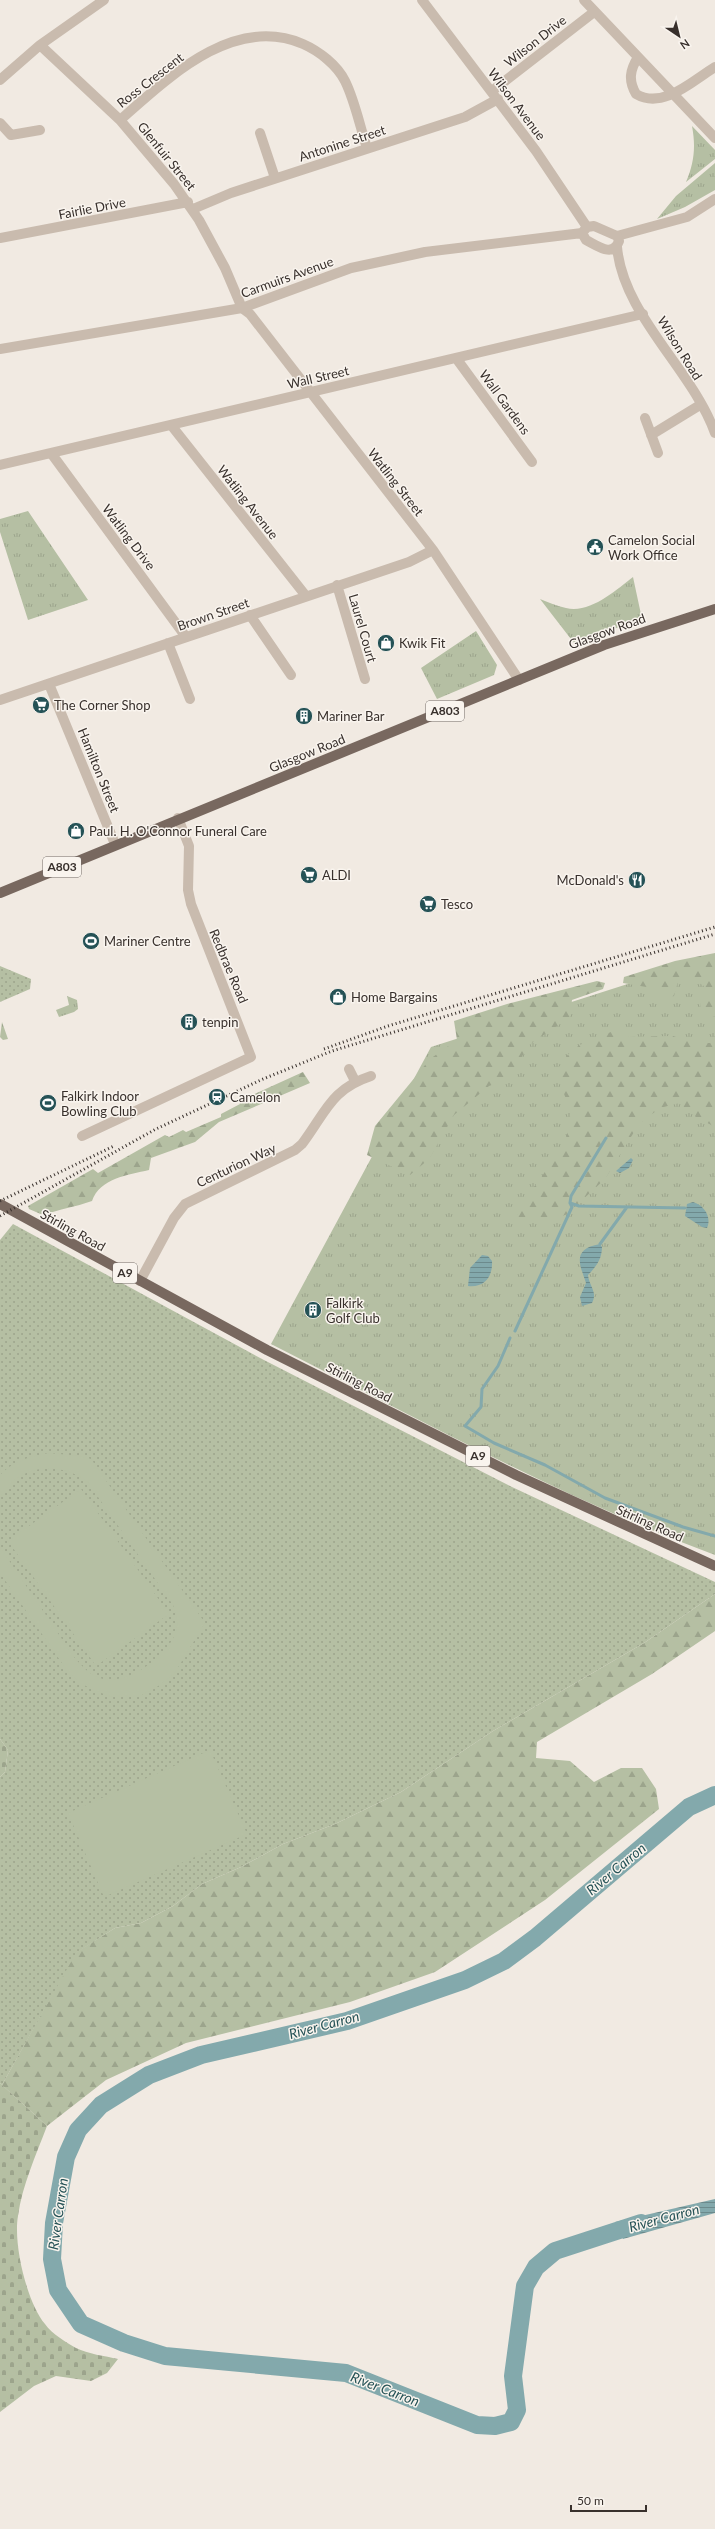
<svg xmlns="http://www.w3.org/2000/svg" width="715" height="2529" viewBox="0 0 715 2529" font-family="Lato,sans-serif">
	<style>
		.grass { fill: url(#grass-tufts) }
		.forest { fill: url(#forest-firs) }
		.cemetery { fill: url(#cemetery-stones) }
		.park { fill: url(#park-dots) }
		.pitch { fill: #b5bfa3 }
		.water { fill: url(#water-rules) }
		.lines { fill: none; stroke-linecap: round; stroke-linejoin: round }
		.stream { stroke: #83a9ac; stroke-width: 3 }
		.river { stroke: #83a9ac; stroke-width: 18 }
		.minor { stroke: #c9bbae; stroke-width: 10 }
		.tertiary { stroke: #c9bbae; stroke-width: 10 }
		.primary { stroke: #78685f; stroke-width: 10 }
		.rail { stroke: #38302c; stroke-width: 3; stroke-dasharray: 1 3; stroke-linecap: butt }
		.labels { text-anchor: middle; stroke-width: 3; stroke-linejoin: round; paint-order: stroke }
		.shield { fill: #f9f4ee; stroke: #726b66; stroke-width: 1 }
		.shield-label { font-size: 12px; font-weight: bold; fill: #38302c }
		.street-label { font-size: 13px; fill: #38302c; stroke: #f9f4ee }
		.poi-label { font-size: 13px; fill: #38302c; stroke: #f9f4ee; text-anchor: start }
		.water-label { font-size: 14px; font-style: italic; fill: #255256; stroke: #f9f4ee }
	</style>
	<defs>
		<pattern id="grass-tufts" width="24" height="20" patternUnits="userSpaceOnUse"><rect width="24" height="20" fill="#b5bfa3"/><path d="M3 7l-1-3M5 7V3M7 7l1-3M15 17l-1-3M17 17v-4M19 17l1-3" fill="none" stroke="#9ca48c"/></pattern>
		<pattern id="forest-firs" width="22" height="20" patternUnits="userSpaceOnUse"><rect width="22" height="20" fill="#b5bfa3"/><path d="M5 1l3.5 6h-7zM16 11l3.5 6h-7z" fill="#9ca48c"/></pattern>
		<pattern id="cemetery-stones" width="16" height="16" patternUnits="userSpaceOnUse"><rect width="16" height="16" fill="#b5bfa3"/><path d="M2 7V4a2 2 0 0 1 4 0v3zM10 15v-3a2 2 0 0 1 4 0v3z" fill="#9ca48c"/></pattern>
		<pattern id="park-dots" width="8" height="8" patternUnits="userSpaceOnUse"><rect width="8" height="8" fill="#b5bfa3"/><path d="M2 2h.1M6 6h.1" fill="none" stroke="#9ca48c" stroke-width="1.8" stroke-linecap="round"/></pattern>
		<pattern id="water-rules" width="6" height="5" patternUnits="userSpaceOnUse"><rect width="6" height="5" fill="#83a9ac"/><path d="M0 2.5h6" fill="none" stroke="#6c8a8c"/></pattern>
	</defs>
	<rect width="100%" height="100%" fill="#f1eae2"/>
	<path class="grass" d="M692,126L715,150V159L686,182C694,164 696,147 692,126Z
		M715,163V190L685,207L657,219L676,196Z
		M28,511L88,600L28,620L0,532V519Z
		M633,577L642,619L574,643L540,599C548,602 557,606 566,608C590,614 616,590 633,577Z
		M476,631L497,665L494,675L437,699L421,668Z
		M715,956V1555C562,1498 417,1418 271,1344L431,1047Z
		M67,996L77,1000L78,1009L74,1012L59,1017L56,1010L69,1005Z
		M2,1022L8,1039L3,1040L0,1037Z"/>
	<path class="forest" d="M715,953V1016L710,1018L701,1012L700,1002L710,990L690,977L678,981L674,996L664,1000L658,996V989L623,983L624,977L675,961Z
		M597,981L605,983L603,989L572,1000L570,1017L529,1045L508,1079L489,1086L454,1115L429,1159L410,1175L367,1155L375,1126L430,1059L457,1040L454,1021L507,1004Z
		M615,1030L629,1037L673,1036L694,1043H715V1127L696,1117L679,1103L660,1108L639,1124L605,1179L567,1214L551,1221L517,1217L518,1206L539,1181L566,1139L571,1112L556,1073C573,1040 585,1045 615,1030Z
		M303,1072L310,1083L219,1122L195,1142L151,1158L149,1170C128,1175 100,1178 92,1201C75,1207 60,1209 43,1215L29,1209L28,1206L93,1169L98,1173L165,1135L169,1137L183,1130L186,1132L221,1117V1114L240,1104L239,1101Z
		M715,1594V1631L652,1674L537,1742L536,1758L570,1761L594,1782L621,1768H642L656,1789L659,1809L545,1900L435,1972L350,2002L186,2043L106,2080L47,2126L2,2085L75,1953L115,1928L141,1923L173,1906L202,1884L241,1867L283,1844L335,1824L401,1792L493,1731L644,1643Z"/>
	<path class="cemetery" d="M0,1739L8,1750L5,1772L0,1777Z
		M0,2083L47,2126C36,2155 22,2186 18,2216C13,2244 27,2303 45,2324C52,2334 66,2342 76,2348C88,2354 105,2356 118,2359L107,2373L91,2381L56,2376L34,2386L0,2412Z"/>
	<path class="park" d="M0,966L31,979L30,989L0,1002Z
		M13,1224L262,1359L512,1487L715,1582V1594L644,1643L493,1731L401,1792L335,1824L283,1844L241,1867L202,1884L173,1906L141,1923L115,1928L76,1953L2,2085L0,2083V1777L5,1772L8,1750L0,1739V1240Z"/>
	<path class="pitch" d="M49,1453L79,1456L91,1459L205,1623L174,1674L160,1685L142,1695L128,1697H112L96,1691L80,1683L66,1669L0,1573V1547L74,1657C82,1666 90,1676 103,1679C129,1685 174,1653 177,1626C178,1619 175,1612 173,1605L87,1481C58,1461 18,1464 0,1498V1475C13,1461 31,1456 49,1453Z
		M81,1489L169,1614L96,1666L8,1541Z
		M210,1750L247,1834L104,1897L68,1813Z"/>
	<path class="water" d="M631,1158L633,1160L629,1168L620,1173L616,1171Z
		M693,1202C704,1205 712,1217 707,1228L702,1227L685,1216L687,1204Z
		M600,1244L602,1247C602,1259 596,1267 588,1275C589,1286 598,1292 592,1303L582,1306L580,1297L586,1283C580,1265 571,1249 600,1244Z
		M482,1255L488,1256L492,1261C493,1277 484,1288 468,1286L470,1268Z
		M715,2199V2213L623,2239L615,2222Z"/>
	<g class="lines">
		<path class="stream" d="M570,1203L571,1196L606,1138
			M600,1244L627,1207
			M515,1331L572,1207L570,1203L579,1206L685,1208
			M510,1338L498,1366L482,1389L481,1407L465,1426L494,1443L545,1465L605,1498L683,1527L715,1536"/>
		<path class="river" d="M641,2223L555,2251L536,2267L525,2286L513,2376L517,2410L511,2422L495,2426L477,2425L346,2373L165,2356L124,2343L81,2324L58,2290L52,2259L54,2223L66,2157L78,2130L101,2105L149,2075L201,2055L347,2021L465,1980L504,1961L535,1938L689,1807L715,1795"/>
		<path class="minor" d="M422,0L536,151L587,227
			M584,0L715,138
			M40,45L120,120L174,184L199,220L225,268L242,308L250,314L433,550L519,680
			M638,57C630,70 628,80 636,94C663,110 692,81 715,67
			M0,80L40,45L104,0
			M492,91L594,12
			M120,120C168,78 233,14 303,44C319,51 337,65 345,81C355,101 360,127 367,148
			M0,123L11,135L40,130
			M260,133L275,178
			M193,209L231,193L465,117L498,99
			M617,236L687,217L715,199
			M0,238L188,202
			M456,358L532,462
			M645,418L658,453
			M171,425L306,596
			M651,435L700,405
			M51,453L186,637
			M0,465L643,314
			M337,585L365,679
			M250,615L291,675
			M168,643L190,699
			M49,684L115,844
			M0,700L409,562L433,550
			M349,1069L355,1081
			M82,1136L251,1057L191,904L188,890L189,846L178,818
			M140,1281L174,1218L185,1204L295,1150L302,1144C326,1112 331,1089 371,1076"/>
		<path class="tertiary" d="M594,226L617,236L619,241C613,258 598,246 586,240L582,233L587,227Z
			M617,247C623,315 692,369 715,433
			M0,349L242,308L351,268L425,252L582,233"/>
		<path class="primary" d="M0,893L604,645L715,609
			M0,1204L267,1350L516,1475L715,1566"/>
		<path class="rail" d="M324,1049L388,1026L715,927
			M0,1201L114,1146
			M0,1216L156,1129L263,1079L332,1051L715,934"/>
	</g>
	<defs>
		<symbol id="civic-disc" viewBox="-11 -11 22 22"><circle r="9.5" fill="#255256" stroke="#f9f4ee"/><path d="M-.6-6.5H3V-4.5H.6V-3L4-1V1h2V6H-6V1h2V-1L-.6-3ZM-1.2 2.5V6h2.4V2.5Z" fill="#fff"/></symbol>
		<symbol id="shop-disc" viewBox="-11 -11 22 22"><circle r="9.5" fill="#255256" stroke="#f9f4ee"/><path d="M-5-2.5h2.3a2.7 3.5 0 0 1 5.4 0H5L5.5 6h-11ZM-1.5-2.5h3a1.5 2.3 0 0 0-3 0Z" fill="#fff"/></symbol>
		<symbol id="supermarket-disc" viewBox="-11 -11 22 22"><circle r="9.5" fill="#255256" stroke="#f9f4ee"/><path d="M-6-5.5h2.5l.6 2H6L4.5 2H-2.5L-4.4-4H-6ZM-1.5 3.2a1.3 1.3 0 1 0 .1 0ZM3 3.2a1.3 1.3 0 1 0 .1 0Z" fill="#fff"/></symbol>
		<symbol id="building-disc" viewBox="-11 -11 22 22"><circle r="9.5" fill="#255256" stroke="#f9f4ee"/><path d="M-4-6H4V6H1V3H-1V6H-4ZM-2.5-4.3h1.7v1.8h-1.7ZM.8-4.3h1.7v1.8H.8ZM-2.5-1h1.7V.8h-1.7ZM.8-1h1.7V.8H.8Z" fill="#fff"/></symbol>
		<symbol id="restaurant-disc" viewBox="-11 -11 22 22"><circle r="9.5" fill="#255256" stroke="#f9f4ee"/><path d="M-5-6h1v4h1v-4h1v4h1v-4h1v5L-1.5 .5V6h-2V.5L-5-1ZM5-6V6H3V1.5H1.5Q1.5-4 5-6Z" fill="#fff"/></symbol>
		<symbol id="stadium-disc" viewBox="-11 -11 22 22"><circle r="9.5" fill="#255256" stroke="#f9f4ee"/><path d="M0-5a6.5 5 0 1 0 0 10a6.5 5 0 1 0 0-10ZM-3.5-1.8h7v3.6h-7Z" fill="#fff"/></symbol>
		<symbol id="station-disc" viewBox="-11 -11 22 22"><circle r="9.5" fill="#255256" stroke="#f9f4ee"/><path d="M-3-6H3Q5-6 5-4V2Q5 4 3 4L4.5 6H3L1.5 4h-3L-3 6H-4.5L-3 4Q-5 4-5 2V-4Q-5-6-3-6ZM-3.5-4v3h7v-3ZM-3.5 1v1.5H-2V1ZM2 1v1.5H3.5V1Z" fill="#fff"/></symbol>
	</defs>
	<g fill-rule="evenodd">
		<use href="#civic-disc" x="585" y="537" width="20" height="20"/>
		<use href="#shop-disc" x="376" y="633" width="20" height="20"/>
		<use href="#supermarket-disc" x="31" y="695" width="20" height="20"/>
		<use href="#building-disc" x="294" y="706" width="20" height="20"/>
		<use href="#shop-disc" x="66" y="821" width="20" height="20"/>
		<use href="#supermarket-disc" x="299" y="865" width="20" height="20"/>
		<use href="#restaurant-disc" x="627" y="870" width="20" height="20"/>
		<use href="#supermarket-disc" x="418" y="894" width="20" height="20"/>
		<use href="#stadium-disc" x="81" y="931" width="20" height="20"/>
		<use href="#shop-disc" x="328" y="987" width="20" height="20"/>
		<use href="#building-disc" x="179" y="1012" width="20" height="20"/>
		<use href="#station-disc" x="207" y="1087" width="20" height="20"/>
		<use href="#stadium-disc" x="38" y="1093" width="20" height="20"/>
		<use href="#building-disc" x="303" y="1300" width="20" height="20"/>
	</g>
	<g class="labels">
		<g class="shield">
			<rect x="426" y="701" width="38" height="20" rx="3"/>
			<rect x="43" y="857" width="38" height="20" rx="3"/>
			<rect x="113" y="1263" width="24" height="20" rx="3"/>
			<rect x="466" y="1446" width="24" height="20" rx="3"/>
		</g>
		<g class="shield-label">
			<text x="445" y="715">A803</text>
			<text x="62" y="871">A803</text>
			<text x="125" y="1277">A9</text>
			<text x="478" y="1460">A9</text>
		</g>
		<g class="street-label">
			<text transform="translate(535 41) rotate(-38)" y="5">Wilson Drive</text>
			<text transform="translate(150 80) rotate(-38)" y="5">Ross Crescent</text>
			<text transform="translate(517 104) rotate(53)" y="5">Wilson Avenue</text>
			<text transform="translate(342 143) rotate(-18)" y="5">Antonine Street</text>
			<text transform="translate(167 156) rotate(51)" y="5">Glenfuir Street</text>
			<text transform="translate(92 208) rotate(-11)" y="5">Fairlie Drive</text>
			<text transform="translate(287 277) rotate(-20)" y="5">Carmuirs Avenue</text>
			<text transform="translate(680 348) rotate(58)" y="5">Wilson Road</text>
			<text transform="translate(318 377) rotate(-13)" y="5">Wall Street</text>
			<text transform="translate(505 402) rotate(54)" y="5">Wall Gardens</text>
			<text transform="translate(396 482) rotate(52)" y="5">Watling Street</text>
			<text transform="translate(248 502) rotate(52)" y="5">Watling Avenue</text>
			<text transform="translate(129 537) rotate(53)" y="5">Watling Drive</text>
			<text transform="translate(213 614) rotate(-19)" y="5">Brown Street</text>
			<text transform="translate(363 628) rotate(74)" y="5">Laurel Court</text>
			<text transform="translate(607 631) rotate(-20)" y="5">Glasgow Road</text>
			<text transform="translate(307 753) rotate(-22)" y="5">Glasgow Road</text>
			<text transform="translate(99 770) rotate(68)" y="5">Hamilton Street</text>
			<text transform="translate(229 966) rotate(67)" y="5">Redbrae Road</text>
			<text transform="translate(236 1165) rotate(-25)" y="5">Centurion Way</text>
			<text transform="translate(73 1230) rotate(29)" y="5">Stirling Road</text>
			<text transform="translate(359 1382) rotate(27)" y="5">Stirling Road</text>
			<text transform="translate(650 1523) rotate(24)" y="5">Stirling Road</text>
		</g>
		<g class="poi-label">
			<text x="608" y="545">Camelon Social<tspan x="608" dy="15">Work Office</tspan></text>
			<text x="399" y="648">Kwik Fit</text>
			<text x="54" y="710">The Corner Shop</text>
			<text x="317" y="721">Mariner Bar</text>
			<text x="89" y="836">Paul. H. O'Connor Funeral Care</text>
			<text x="322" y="880">ALDI</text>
			<text x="624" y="885" text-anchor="end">McDonald's</text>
			<text x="441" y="909">Tesco</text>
			<text x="104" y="946">Mariner Centre</text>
			<text x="351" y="1002">Home Bargains</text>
			<text x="202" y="1027">tenpin</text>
			<text x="61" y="1101">Falkirk Indoor<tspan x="61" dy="15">Bowling Club</tspan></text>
			<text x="230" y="1102">Camelon</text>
			<text x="326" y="1308">Falkirk<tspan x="326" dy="15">Golf Club</tspan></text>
		</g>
		<g class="water-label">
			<text transform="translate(616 1869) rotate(-40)" y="5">River Carron</text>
			<text transform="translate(324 2025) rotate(-15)" y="5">River Carron</text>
			<text transform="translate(58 2214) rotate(-82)" y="5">River Carron</text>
			<text transform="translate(664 2218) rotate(-15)" y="5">River Carron</text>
			<text transform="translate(385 2389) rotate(21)" y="5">River Carron</text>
		</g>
	</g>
	<g transform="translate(679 36) rotate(145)" stroke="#f9f4ee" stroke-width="3" paint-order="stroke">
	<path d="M0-3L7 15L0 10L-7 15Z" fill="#38302c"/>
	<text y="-6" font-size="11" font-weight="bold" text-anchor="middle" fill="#38302c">N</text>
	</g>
	<path d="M571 2505v6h75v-6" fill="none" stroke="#38302c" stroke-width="2"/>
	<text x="577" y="2505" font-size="12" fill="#38302c" stroke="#f9f4ee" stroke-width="3" paint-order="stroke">50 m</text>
</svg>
